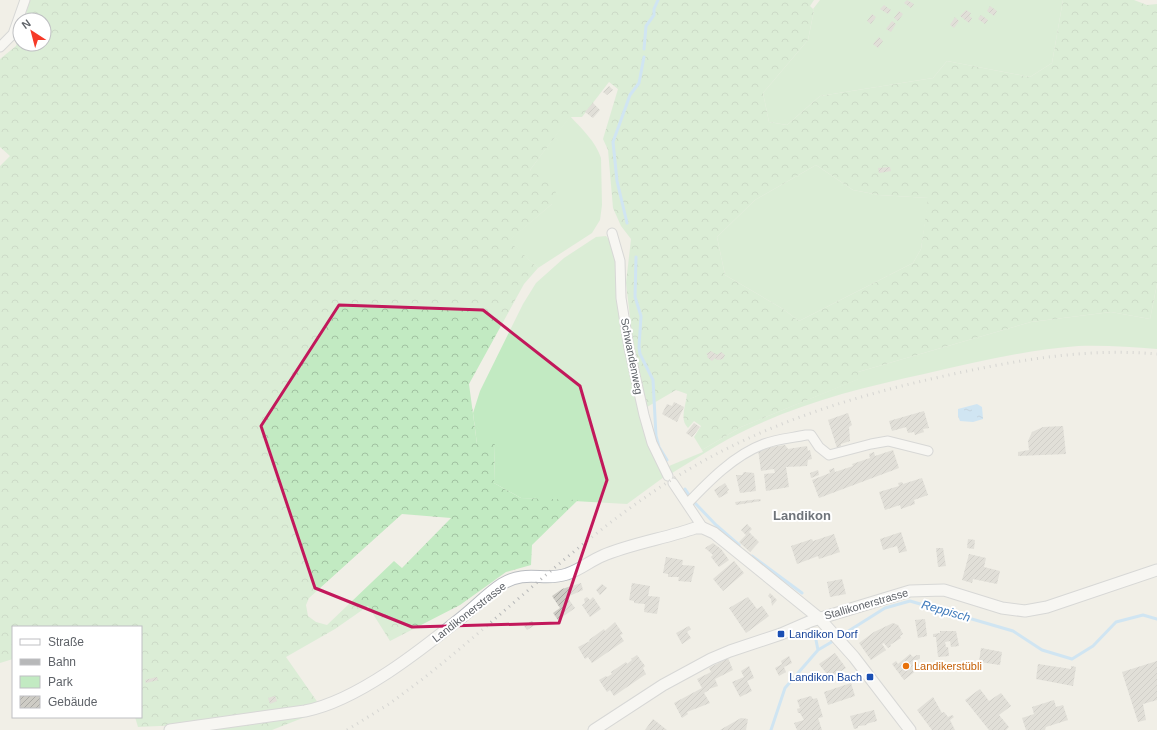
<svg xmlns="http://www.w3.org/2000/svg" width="1157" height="730" viewBox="0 0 1157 730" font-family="Helvetica,sans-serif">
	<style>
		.green { fill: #c2eac2 }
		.forest { fill: url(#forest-crowns); fill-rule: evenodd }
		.water { fill: url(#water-ripples) }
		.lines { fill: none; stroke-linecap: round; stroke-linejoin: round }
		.stream { stroke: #a9d9ff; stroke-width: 3 }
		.building { fill: url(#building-hatch) }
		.minor-casing { stroke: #b9bcc1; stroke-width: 11 }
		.tertiary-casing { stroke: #b9bcc1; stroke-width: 13 }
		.minor { stroke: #fff; stroke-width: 9 }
		.tertiary { stroke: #fff; stroke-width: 11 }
		.rail { stroke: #b7b8b9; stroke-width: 3; stroke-dasharray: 1 5; stroke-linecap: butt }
		.marked { fill: none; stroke: #c2185b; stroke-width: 3; stroke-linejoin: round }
		.transit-dot { fill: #1a4fb4; stroke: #fff; stroke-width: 1.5 }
		.food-dot { fill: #e8710a; stroke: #fff; stroke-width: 1.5 }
		.labels { text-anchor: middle; stroke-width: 4; stroke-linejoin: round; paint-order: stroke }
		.street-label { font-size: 11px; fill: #5e6268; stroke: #fff }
		.transit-label { font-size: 11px; fill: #164399; stroke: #fff; text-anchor: start }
		.food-label { font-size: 11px; fill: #c56008; stroke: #fff; text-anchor: start }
		.water-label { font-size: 12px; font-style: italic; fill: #3c78ba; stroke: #fff }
		.quarter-label { font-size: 13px; font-weight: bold; fill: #6f747a; stroke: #fff }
	</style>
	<defs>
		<pattern id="forest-crowns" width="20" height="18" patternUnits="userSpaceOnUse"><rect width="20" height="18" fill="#c2eac2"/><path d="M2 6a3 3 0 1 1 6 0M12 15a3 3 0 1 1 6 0" fill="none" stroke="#a1c1a1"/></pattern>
		<pattern id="water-ripples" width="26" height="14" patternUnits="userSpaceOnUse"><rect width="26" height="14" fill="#a9d9ff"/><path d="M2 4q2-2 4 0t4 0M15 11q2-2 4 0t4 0" fill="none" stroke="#8db3d2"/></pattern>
		<pattern id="building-hatch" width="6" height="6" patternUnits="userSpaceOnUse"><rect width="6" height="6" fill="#ceccc5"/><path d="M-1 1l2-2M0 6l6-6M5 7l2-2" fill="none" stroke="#aaa9a4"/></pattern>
	</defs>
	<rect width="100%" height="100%" fill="#f1efe7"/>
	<path class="green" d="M820,0H1063L1052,63L1030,77L947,61L933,78L820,96L787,125L769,122L763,93L808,40L814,10L813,9Z
		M570,116C582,129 596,142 601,158L602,205L600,220L592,233L538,268L508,241L552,204L530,170Z
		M816,165L853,190L879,195L929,198L921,249L913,263L799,321L783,309L725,275L717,237L755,200Z
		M606,236C619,250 617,270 617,288L664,477L627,504L521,498L494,483L495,444H477L473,413L480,391L523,304L536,283L564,258L596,237Z
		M1157,284V349C1131,347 1105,345 1078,346C1026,350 975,362 924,374C864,387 804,402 748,429C722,441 697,458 672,473L669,466L703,452L702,450L741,427L858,379V372L1031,322L1111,312L1150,319Z"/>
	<path class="forest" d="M30,0H814L810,6L814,10L808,40L763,93L769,122L787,125L820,96L933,78L947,61L1030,77L1052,63L1063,0H1134L1147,5L1157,4V284L1150,319L1111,312L1031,322L858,372L859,379L741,427L702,450L694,437L701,426L694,421L688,428C679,419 686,406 687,394L676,390L647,407L632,335L626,283L631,239L621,226L613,208L608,150L603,139L618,89L609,82L582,117H570L530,170L553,185L556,193L552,204L509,241L538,268L524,284L469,384L477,444H495L494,483L521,498L578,500L532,545L531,565L506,572L460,605L390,641L368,606L335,629L286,657L323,710L272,730H204L203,724L138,727L135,717H141V627H13V659L0,663V166L10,156L0,147V59L16,46L20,33V44H44V20H24ZM816,165L853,190L879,195L928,198L921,249L913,263L799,321L783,309L725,275L717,237L755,200ZM402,514L451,518L402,568L394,561L327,625L316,622L308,616L306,605L309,598Z"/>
	<path class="water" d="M977,404L982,407L983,419L973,422L960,421L958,416V409Z"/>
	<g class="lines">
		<path class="stream" d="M644,49L646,26L654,15V9L658,0
			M627,223L617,181L613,142L630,95L639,83L644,57
			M636,257L635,297L641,316L639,347L640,354L653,380L656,436L659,447L667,460
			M685,489L689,495
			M695,503L716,525L739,545
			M752,556L802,593
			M815,635L818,650
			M839,637L885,608L910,601L1013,631L1042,650L1072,659L1093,646L1116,622L1143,615L1157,619
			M771,730L785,688L818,650L835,640"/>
	</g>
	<path class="building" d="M907,0L914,4L911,8L904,3Z
		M884,5L891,10L888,14L880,9Z
		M990,6L997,11L994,16L987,11Z
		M966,10L971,13L969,16L972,18L969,23L960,16Z
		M899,11L903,14L898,21L894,18Z
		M872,14L876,17L871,24L867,21Z
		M981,15L988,20L985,24L978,19Z
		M955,17L959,21L954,28L950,25Z
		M892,21L896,24L891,32L886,29Z
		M879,37L883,41L878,48L873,44Z
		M609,86L613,90L607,95L603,92Z
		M593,103L600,110L593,118L585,112Z
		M890,167L891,171L879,173L878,168Z
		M711,351L717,355L721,352L725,355L723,359L717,360L715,358L712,361L707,357L708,355L706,354Z
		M674,402L684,407L677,422L662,414L667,404L672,406Z
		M924,411L929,428L923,429L924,432L915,435L914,432L908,433L906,427L892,431L889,421Z
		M848,413L852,425L849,427L850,441L841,444V446L837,448L828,420Z
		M694,423L700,427L692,437L686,433Z
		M1063,426L1066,454L1018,456V452L1029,450L1028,441L1032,432L1043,427Z
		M785,445L788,449L807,446L808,451L810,450L812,459L808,460L807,466L786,467L789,487L766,491L764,474L775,473L774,469L761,471L758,449Z
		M893,450L899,468L819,498L812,480L830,473L829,470L834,468L835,472L853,466L852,464L870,458L869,454L874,452L875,456Z
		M818,470L819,475L811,478L810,473Z
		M744,472L754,473L756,491L740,493L736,475H742Z
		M922,478L928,495L914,500L915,504L901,509L900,505L885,510L879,492L899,486L898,483L902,482L903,484Z
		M725,483L729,490L727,491L728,493L719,498L714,490Z
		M760,499L761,501L736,505L735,502Z
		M747,524L752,529L749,532L759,542L750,552L739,542L746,535L741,530Z
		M901,532L907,551L899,553L897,546L883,550L880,539Z
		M834,534L840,552L819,559L818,556L797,564L791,546L812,539L813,541Z
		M968,539L975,540L974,549L967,548Z
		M713,543L721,549L729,560L719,567L711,557L713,555L705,548Z
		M936,548H943L946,566L938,567Z
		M969,554L986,558L984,567L1000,571L997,584L973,579L972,583L962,580Z
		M666,557L683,560L682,565L695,566L691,582L678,581L679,577H668V574L663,573Z
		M734,561L744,573L723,591L713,579Z
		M842,579L846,594L830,597L827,582Z
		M581,583L583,590L567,597L575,608L558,620L553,613L560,608L552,596L562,589Z
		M632,583L650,586L648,596L660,597L657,614L644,612L645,604L634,603V601L629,600Z
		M602,584L607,588L600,595L596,590Z
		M770,593L777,600L772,606L771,599L768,596Z
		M587,597L590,600L593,597L601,609L590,617L582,605L585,603L584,599Z
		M748,597L757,609L762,606L769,616L746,633L729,608Z
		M925,619L927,636L918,638L915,620Z
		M532,621L535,625L527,630L524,626Z
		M615,622L623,634L620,635L624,641L592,663L588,657L585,659L578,647L590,641L589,640L604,629L605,631Z
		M893,623L898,625L903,634L900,636L901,638L890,645L891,646L888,648L884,643L882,644L886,650L871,660L859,643L874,632Z
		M689,626L691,629L687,632L691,638L682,644L676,633Z
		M940,631H956L959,646L951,647L950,641L945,642L946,647H948L949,656L938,657L936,637H933V634L940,633Z
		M981,648L1002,652L1000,665L979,662Z
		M835,653L846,668L830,678L819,664Z
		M910,654L913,657L917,655H920V658L916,661L921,667L904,680L892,664L896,661L898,664Z
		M637,655L645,666L643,668L646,674L614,696L610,690L607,692L599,680L606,676L607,677L612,674L611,672L626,662L627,664L632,660L631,659Z
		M789,656L792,663L784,667L786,672L779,676L775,668L782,664L781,661Z
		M728,658L733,670L715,679L718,686L709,689V690L704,693L710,703L687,712L688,714L682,718L674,703L702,688L697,679L711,672L709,668Z
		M1157,661V700L1143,704L1146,720L1138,722L1122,672Z
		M1038,664L1071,669V666L1076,667L1073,686L1036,679Z
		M749,666L754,678L747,681L752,691L740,697L732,682L744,677L741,671Z
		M157,677L158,680L146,683L145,680Z
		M851,683L855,696L828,705L824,692Z
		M980,689L989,701L1001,693L1011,706L999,715L1009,727L1006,730H989L965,700Z
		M275,696L277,701L270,704L268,698Z
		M811,696L813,699L817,698L823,717L818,718L822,730H797L794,723L804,720L800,713H798L797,709L800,708L797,700Z
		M933,697L942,713L944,712L948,717L952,715L954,717L950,720L955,730H932L917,710Z
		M1054,700L1056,707L1063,705L1068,720L1046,727L1045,730H1026L1022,718L1034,714L1032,707Z
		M874,710L877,721L866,724L867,725L858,726V728L854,729L850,716Z
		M741,718L748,719L746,730H720Z
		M653,719L667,730H645Z"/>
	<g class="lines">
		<defs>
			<path id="minor" d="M0,47L13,34L25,0
				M612,233L620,261L621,298L629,348L644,415L652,443L668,476
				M673,483L703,528
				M687,504C708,482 734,455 764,444C777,439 792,438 806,435H811L819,447L829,455L871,444L888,441L928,451"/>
			<path id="tertiary" d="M170,730L305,711C357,701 421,650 462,617C476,606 488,593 502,584C526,569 545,582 567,574C580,570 590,561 602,556C629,544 667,538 695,528H703L714,533L819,618L854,657L910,730
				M594,730L663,685L711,659L730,651L781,634L811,621L910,591L944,590L1002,608L1025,611L1047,607L1157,570"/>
		</defs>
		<use href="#minor" class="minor-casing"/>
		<use href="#tertiary" class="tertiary-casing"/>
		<use href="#minor" class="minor"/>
		<use href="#tertiary" class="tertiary"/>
		<path class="rail" d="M347,730L389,704L420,681C497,621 569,549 650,494C746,428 846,397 958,373C1024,359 1090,348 1157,354"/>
	</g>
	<path d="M0 0H1157V730H0ZM339,305L483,310L580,386L607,480L559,623L412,627L315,588L261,426Z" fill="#f1efe7" fill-opacity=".55" fill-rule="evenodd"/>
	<path class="marked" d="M339,305L483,310L580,386L607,480L559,623L412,627L315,588L261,426Z"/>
	<g class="transit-dot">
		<rect x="777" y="630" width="8" height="8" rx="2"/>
		<rect x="866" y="673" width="8" height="8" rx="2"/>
	</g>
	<circle class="food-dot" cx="906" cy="666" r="4"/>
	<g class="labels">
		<g class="street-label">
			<text transform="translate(632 356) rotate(79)" y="4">Schwandenweg</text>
			<text transform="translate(866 604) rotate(-16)" y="4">Stallikonerstrasse</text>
			<text transform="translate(469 612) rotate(-38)" y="4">Landikonerstrasse</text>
		</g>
		<g class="transit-label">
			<text x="789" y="638">Landikon Dorf</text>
			<text x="862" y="681" text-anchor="end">Landikon Bach</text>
		</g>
		<g class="food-label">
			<text x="914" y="670">Landikerstübli</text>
		</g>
		<g class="water-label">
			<text transform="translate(946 611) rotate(16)" y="4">Reppisch</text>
		</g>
		<g class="quarter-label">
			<text x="802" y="520">Landikon</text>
		</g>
	</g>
	<rect x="12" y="626" width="130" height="92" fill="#ffffff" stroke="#bfc0c3"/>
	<rect x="20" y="639" width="20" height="6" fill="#ffffff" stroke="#bfc0c3"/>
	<text x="48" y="646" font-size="12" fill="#5e6268">Straße</text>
	<rect x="20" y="659" width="20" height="6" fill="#b7b8b9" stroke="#bfc0c3"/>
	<text x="48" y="666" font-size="12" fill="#5e6268">Bahn</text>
	<rect x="20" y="676" width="20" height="12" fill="#c2eac2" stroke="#bfc0c3"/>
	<text x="48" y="686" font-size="12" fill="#5e6268">Park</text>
	<rect x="20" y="696" width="20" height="12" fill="url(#building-hatch)" stroke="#bfc0c3"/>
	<text x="48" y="706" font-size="12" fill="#5e6268">Gebäude</text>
	<g transform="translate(32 32) rotate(324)"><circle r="19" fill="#ffffff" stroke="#bfc0c3"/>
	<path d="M0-3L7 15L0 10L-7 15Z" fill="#f63a28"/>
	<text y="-6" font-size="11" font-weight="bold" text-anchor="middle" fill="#5e6268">N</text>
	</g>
</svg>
